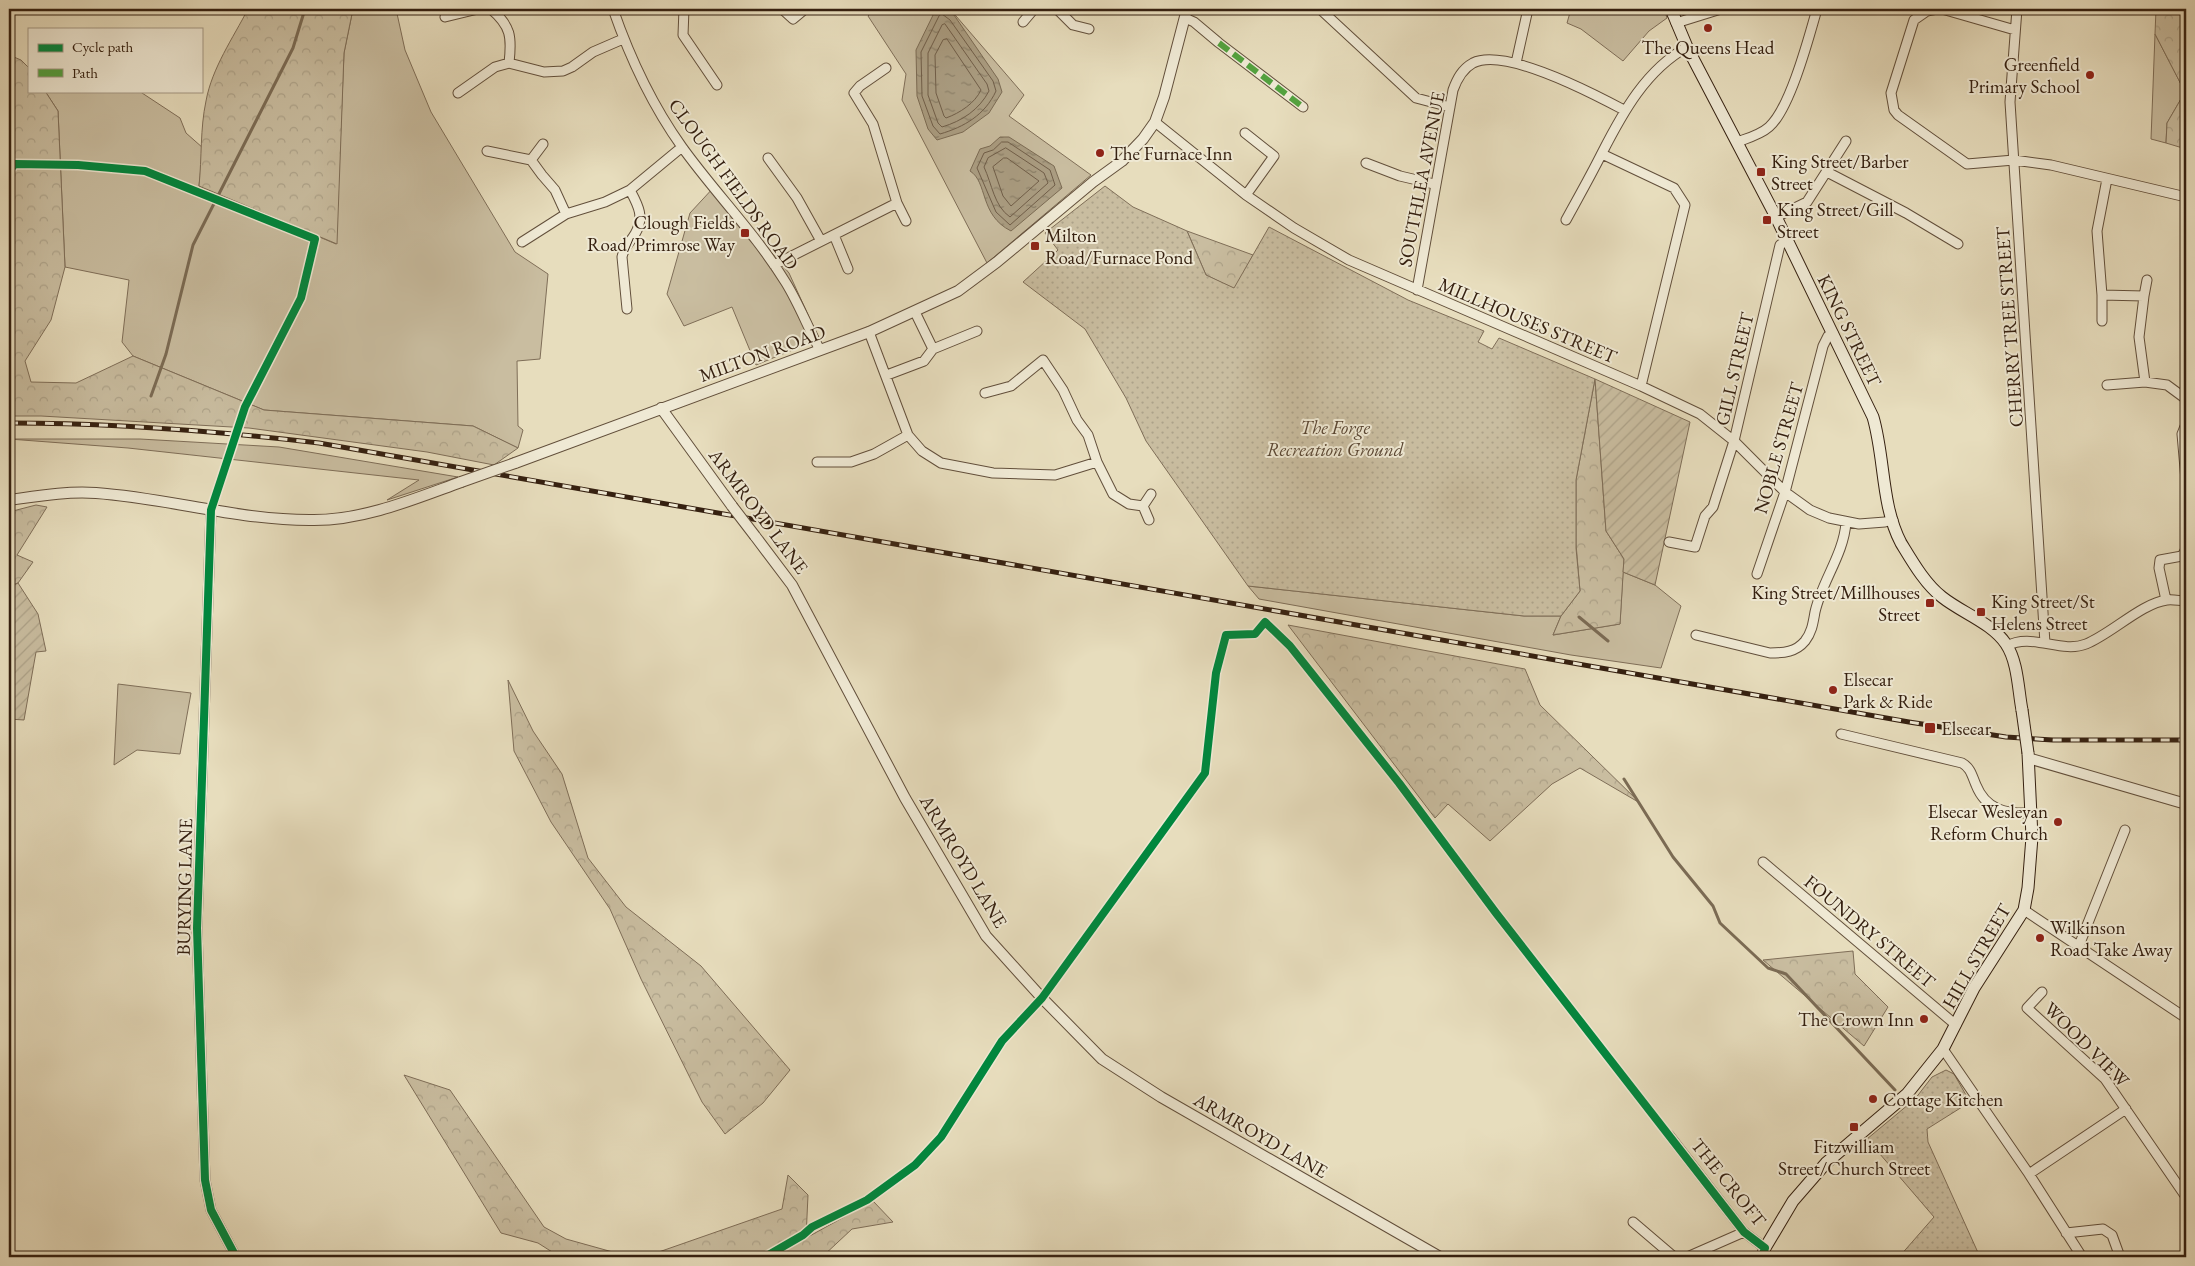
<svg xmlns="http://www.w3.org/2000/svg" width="2195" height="1266" viewBox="0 0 2195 1266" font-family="'EB Garamond',serif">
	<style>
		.grass { fill: #c9bda0; stroke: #7f6e58 }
		.forest { fill: url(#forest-crowns); stroke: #7f6e58 }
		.park { fill: url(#park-dots); stroke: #7f6e58 }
		.garden { fill: url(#garden-furrows); stroke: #7f6e58 }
		.water { fill: url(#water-ripples); stroke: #7b6b54 }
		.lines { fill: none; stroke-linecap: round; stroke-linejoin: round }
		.shore { stroke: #705e49; stroke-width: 1 }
		.stream { stroke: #7b6b54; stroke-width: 3 }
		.minor-casing { stroke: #624f3b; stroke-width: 11 }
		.tertiary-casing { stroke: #624f3b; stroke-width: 12 }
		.secondary-casing { stroke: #352010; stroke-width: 13 }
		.minor { stroke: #efe9d4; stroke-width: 9 }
		.tertiary { stroke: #efe9d4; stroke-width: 10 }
		.secondary { stroke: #efe9d4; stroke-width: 11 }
		.rail-casing { stroke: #352010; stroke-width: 5 }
		.rail { stroke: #efe9d4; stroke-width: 3; stroke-dasharray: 9; stroke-linecap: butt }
		.tertiary-bridge-casing { stroke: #624f3b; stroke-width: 12; stroke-linecap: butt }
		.secondary-bridge-casing { stroke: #352010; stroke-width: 13; stroke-linecap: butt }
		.tertiary-bridge { stroke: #efe9d4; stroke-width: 10 }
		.secondary-bridge { stroke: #efe9d4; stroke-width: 11 }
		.quiet { stroke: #53a23f; stroke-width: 6; stroke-dasharray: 12 6; stroke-linecap: butt }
		.cycleway-casing { stroke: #efe9d4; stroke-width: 11 }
		.cycleway { stroke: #00873e; stroke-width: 8 }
		.poi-dot { fill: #8f2418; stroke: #efe9d4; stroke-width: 2 }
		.labels { text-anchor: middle; stroke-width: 4; stroke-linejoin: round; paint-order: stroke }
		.poi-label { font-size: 19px; fill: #352010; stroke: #efe9d4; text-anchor: start }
		.street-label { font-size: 19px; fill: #352010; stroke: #efe9d4 }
		.park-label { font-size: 19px; font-style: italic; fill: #5a4734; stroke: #efe9d4 }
	</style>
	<defs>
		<pattern id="forest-crowns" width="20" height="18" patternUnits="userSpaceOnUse" patternTransform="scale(1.25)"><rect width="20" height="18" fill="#c9bda0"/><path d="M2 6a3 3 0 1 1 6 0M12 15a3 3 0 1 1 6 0" fill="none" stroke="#ada289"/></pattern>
		<pattern id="park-dots" width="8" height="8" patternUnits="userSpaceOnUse" patternTransform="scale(1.25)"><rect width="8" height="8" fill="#c9bda0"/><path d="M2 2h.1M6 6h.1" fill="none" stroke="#ada289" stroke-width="1.8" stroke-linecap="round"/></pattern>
		<pattern id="garden-furrows" width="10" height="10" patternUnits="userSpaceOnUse" patternTransform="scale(1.25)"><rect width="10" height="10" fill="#c9bda0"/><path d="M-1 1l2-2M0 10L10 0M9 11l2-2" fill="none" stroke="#ada289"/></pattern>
		<pattern id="water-ripples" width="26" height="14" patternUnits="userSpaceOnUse" patternTransform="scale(1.25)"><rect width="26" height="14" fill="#aa9d82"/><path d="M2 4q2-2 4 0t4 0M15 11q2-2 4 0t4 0" fill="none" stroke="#8b8069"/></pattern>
	</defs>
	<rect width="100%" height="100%" fill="#e7ddbd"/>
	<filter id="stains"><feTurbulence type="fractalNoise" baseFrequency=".004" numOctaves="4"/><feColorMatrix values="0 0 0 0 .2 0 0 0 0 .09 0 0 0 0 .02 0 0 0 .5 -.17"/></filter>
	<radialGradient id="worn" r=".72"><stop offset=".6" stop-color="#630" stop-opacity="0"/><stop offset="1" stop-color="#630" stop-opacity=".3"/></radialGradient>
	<path class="grass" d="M353,9H396L405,50L431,112L515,252L548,274L540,359L517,361L518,426L523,430L518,448L473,426L264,410L133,356L122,342L129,280L65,267L58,111L45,91H139L180,118L186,133L203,148L199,186L336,244L344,53Z
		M874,9H950L1024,95L1009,116L1091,175L987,263L902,100L906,74L868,16Z
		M1571,9H1664L1667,18L1649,31L1623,61L1581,29L1567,23Z
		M2155,34L2185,92L2167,123L2166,143L2151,139Z
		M715,186L789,273L819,339L756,365L732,307L684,326L667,294L690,213Z
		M9,439H140L279,447L458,477L387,500L419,480L128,448Z
		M1623,572L1655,585L1681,606L1661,668L1571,655L1259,599L1248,586L1524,616H1561L1553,635L1620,624Z
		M118,684L191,693L180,754L137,750L114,765Z"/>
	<path class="forest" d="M248,9H353L344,53L337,244L199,186C202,157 200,129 206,101C212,68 233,38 248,9Z
		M2156,9H2186V149L2166,143L2167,123L2185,92L2155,34Z
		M9,55L21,60L29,68V91H45L58,111L65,267L51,320L25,361L31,382L76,383L133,356L264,410L473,426L518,448L494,465L427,452L249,428L41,416H9Z
		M1187,231L1253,255L1235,289L1206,275Z
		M1595,379L1606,531L1624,559L1620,624L1553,635L1561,616L1580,591L1576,544V480Z
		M36,505L47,507L17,555L33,562L18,583L9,587V512Z
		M1288,625L1525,669L1540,705L1640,803L1580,768L1552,784L1490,841L1448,804L1435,818Z
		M508,680L533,731L562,774L588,858L626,907L701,966L790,1070L763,1103L725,1134L702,1102L641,979L610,909L551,822L514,751Z
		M1853,951L1855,974L1888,1007L1864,1046L1763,960Z
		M404,1075L450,1090L544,1227L566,1239L627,1256L653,1254L782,1209L788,1175L808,1195L806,1238L873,1201L893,1222L852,1229L822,1257H560L538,1243L501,1233Z"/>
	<path class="park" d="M1105,186L1133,207L1187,231L1206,275L1234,288L1269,227L1408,300L1484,331L1478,342L1492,349L1499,338L1595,379L1576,480V548L1580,591L1561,616H1524L1248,586L1146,441L1126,398L1085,329L1023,282L1058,250L1045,233Z
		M1946,1070L1954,1074L1970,1102L1927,1129L1928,1142L1980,1257H1899L1934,1217L1867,1139L1915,1099L1932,1077Z"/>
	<path class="garden" d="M1595,379L1690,422L1655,585L1623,572L1624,559L1606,531Z
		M18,583L38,614L46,651L36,652L24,720L9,719V587Z"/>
	<path class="water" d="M936,9H942L954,15L998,79L1002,92L989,113L963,132L937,140L928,129L917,96L916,50Z
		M1000,137H1009L1054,166L1062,188L1011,231C979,215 988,182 970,171L980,149L990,146Z"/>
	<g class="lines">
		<path class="shore" d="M942,14L950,20L993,81L996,91C985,115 964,127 940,134L933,126L922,96L921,52L939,16Z
			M945,24L987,84L989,91C979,110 962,121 942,127L938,123L928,95V53L942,25Z
			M947,39L981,90C975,103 960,113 946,118L944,116L936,93L935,55L943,40Z
			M1002,142H1008L1050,170L1055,185L1010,225L996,212L977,168L984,153L993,150Z
			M1006,148L1044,173L1048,183L1010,217C994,206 992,184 984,167L988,158Z
			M1004,158H1007L1039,181L1011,206L1003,196L993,167Z"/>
		<path class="stream" d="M151,396L166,354L193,245L293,48L305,9
			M1579,617L1608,641
			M1624,779L1673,857L1713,906L1720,923L1768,968L1786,974L1895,1090"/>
		<defs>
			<path id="minor" d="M491,9C511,26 512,37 509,63
				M613,9C630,58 652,105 682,147C715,193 756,234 786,283C799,304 808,328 820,350
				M684,9L683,35L717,85
				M782,9L793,19L805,9
				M1057,9L1073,25L1089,29
				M1320,9L1416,98L1450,107
				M1937,9L1927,11L1914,20L1891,93L1894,110L1898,115L1967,164L2014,160L2051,165L2186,197
				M1942,9L2015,30
				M2017,9L2010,102L2045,643
				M445,17L478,9
				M1185,18L1194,22L1219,43L1303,107
				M1023,22L1034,9
				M1676,23L1721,9
				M1516,63L1528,9
				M886,68L860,86L854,93L873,124L897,203L906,221
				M458,93L495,67L509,63L544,72L563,71L572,67L593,52L623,39
				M1155,122L1246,195L1294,228L1349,260L1641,386L1700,414L1734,441L1785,492L1810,510L1829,518L1859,524L1885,522L1893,520
				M1245,133L1274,156L1246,195
				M1737,142C1748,138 1760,135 1769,127C1790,109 1809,37 1817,9
				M487,151L531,160L542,175L555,190L566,214
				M1602,154L1674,188L1685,205L1641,386
				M768,158L797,198L821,241
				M531,160L543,144
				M1366,163L1400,176L1434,184
				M1827,172L1906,213L1958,244
				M2107,179L2097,231L2102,295L2144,296L2139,337L2145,382
				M1776,217L1807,202L1846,141
				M1566,220C1578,198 1591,175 1602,153C1623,112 1646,70 1687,47
				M834,235L848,269
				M522,242L566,214L605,202L630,190L682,147
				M774,265L897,203
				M1417,290L1453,90C1457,79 1462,69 1473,63C1505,47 1594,94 1624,110
				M2102,295V321
				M2144,296L2147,280
				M627,309L622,257C624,246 630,243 635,234C645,217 638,205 630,190
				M869,332L908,435L922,451L941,463L993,473L1055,475L1097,462
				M933,349L977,331
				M887,375L924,361L933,349L915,312
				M2107,385L2145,382L2167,385L2186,399
				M985,393L1011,386L1043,360L1063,390L1077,420L1088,435L1097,462L1113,494L1129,504L1143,506L1149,520
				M817,462H851L874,454L908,435
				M2186,480L2182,434L2186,424
				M1143,506L1151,494
				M211,510L197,928L205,1180L211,1210L236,1257
				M1669,542L1695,547L1705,516L1713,507L1734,441L1780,245L1787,240
				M1757,574L1785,492L1823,346L1828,336L1833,333
				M2166,600L2159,568L2160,560L2182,556L2186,549
				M1696,635L1770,653C1784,653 1796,652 1805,641C1812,632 1813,623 1815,612C1822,581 1844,554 1846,522
				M2007,646C2031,632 2061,654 2086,644C2111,634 2142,603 2167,600C2173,599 2180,601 2186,601
				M1841,734L1962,763C1971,768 1972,776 1976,785C1986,810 2006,814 2031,813
				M1763,862L1956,1025
				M2024,910L2186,1018
				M2078,948L2125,830
				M2042,992L2027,1008L2105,1079L2186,1197
				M1943,1049L2029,1174L2082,1257
				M1669,1135L1744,1232L1765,1248
				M2029,1174L2126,1109
				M1633,1222L1674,1257
				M2066,1233L2103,1229L2112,1235L2120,1257
				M1687,1257L1744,1232"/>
			<path id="tertiary" d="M661,408L732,506
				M515,463L869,332L958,291L997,262L1093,182L1122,161L1143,139L1155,122L1164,97L1187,9
				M9,500C38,496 66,491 96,493C169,498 240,521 314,520C365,520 414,499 461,482
				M755,536L792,585L905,798L986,936L1042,998L1102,1059L1161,1097L1440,1257
				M2028,758L2186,804"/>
			<path id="secondary" d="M1671,9L1687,47L1776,217L1873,417C1885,458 1881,505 1901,543C1912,561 1925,584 1942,597C1962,613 1992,623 2006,644C2018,662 2018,689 2022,710
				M1762,1257L1765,1248L1793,1201L1826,1163L1907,1094L1943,1049L1974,988L2024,910L2028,888L2032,837L2028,753"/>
		</defs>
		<use href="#minor" class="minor-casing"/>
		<use href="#tertiary" class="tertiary-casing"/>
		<use href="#secondary" class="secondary-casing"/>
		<use href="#minor" class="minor"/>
		<use href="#tertiary" class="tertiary"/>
		<use href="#secondary" class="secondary"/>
		<defs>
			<path id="rail" d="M9,423C112,423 216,431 319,443L1909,722L2006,737L2053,740H2186"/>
		</defs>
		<use href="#rail" class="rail-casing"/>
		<use href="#rail" class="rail"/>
		<defs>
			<path id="tertiary-bridge" d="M461,482L515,463
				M732,506L755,536"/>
			<path id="secondary-bridge" d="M2022,710L2028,753"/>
		</defs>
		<use href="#tertiary-bridge" class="tertiary-bridge-casing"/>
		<use href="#secondary-bridge" class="secondary-bridge-casing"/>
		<use href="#tertiary-bridge" class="tertiary-bridge"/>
		<use href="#secondary-bridge" class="secondary-bridge"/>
		<path class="quiet" d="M1219,43L1303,107"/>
		<defs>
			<path id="cycleway" d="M9,171L15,164L78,165L145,171L315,239L301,298L245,407L211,510L197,928L205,1180L211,1210L236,1257
				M765,1257L803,1235L812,1227L867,1200L915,1165L941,1137L1002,1041L1042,998L1205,773L1216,673L1226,635L1255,634L1265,622L1290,646L1399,783L1496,913L1744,1232L1765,1248L1762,1257"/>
		</defs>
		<use href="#cycleway" class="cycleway-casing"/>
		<use href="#cycleway" class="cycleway"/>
	</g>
	<g class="poi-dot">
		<circle cx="1708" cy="28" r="5"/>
		<circle cx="2090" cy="75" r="5"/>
		<circle cx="1100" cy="153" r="5"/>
		<rect x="1756" y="167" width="10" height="10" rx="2.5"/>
		<rect x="1762" y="215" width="10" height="10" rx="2.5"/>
		<rect x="740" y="228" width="10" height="10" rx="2.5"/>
		<rect x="1030" y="241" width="10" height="10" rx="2.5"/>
		<rect x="1925" y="598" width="10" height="10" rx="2.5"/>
		<rect x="1976" y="607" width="10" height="10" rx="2.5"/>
		<circle cx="1833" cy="690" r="5"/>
		<rect x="1924" y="722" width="12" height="12" rx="2.5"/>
		<circle cx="2058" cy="822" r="5"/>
		<circle cx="2040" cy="938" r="5"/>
		<circle cx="1924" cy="1019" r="5"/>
		<circle cx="1873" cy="1099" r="5"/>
		<rect x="1849" y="1122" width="10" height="10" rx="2.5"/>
	</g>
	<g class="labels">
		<g class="poi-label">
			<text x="1708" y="54" text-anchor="middle">The Queens Head</text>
			<text x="2080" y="71" text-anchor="end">Greenfield<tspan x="2080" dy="22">Primary School</tspan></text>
			<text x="1110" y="160">The Furnace Inn</text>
			<text x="1771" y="168">King Street/Barber<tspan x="1771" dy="22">Street</tspan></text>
			<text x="1777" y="216">King Street/Gill<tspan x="1777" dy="22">Street</tspan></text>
			<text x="735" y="229" text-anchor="end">Clough Fields<tspan x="735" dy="22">Road/Primrose Way</tspan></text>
			<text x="1045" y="242">Milton<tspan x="1045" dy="22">Road/Furnace Pond</tspan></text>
			<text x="1920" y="599" text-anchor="end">King Street/Millhouses<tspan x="1920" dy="22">Street</tspan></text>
			<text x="1991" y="608">King Street/St<tspan x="1991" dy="22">Helens Street</tspan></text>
			<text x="1843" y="686">Elsecar<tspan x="1843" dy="22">Park &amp; Ride</tspan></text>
			<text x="1941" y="735">Elsecar</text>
			<text x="2048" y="818" text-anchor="end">Elsecar Wesleyan<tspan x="2048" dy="22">Reform Church</tspan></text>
			<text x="2050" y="934">Wilkinson<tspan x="2050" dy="22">Road Take Away</tspan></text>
			<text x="1914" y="1026" text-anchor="end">The Crown Inn</text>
			<text x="1883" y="1106">Cottage Kitchen</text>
			<text x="1854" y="1153" text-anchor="middle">Fitzwilliam<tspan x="1854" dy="22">Street/Church Street</tspan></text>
		</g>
		<g class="street-label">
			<text transform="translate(1421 179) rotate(-79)" y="7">SOUTHLEA AVENUE</text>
			<text transform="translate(734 184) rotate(54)" y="7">CLOUGH FIELDS ROAD</text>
			<text transform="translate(1528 320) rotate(23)" y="7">MILLHOUSES STREET</text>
			<text transform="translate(2009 327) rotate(-94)" y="7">CHERRY TREE STREET</text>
			<text transform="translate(1850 330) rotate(64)" y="7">KING STREET</text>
			<text transform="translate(762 353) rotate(-20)" y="7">MILTON ROAD</text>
			<text transform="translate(1734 369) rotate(-77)" y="7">GILL STREET</text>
			<text transform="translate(1778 448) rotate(-74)" y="7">NOBLE STREET</text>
			<text transform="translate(759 511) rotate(53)" y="7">ARMROYD LANE</text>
			<text transform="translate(964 861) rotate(59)" y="7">ARMROYD LANE</text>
			<text transform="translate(184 887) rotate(-89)" y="7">BURYING LANE</text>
			<text transform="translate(1870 931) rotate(40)" y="7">FOUNDRY STREET</text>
			<text transform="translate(1976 956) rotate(-60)" y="7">HILL STREET</text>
			<text transform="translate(2087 1044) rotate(45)" y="7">WOOD VIEW</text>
			<text transform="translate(1261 1135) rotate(30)" y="7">ARMROYD LANE</text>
			<text transform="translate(1729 1182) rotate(51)" y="7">THE CROFT</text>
		</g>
		<g class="park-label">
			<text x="1335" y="434">The Forge<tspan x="1335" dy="22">Recreation Ground</tspan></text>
		</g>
	</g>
	<rect width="2195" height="1266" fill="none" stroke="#e7ddbd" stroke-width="30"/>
	<rect x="10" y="10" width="2175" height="1246" fill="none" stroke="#352010" stroke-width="2.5"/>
	<rect x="15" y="15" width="2165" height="1236" fill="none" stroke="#352010"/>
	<rect x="28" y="28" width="175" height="65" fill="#efe9d4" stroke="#a59986"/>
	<rect x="38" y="44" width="25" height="8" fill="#00873e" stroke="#a59986"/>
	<text x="72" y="52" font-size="15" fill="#352010">Cycle path</text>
	<rect x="38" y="69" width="25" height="8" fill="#53a23f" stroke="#a59986"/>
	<text x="72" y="78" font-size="15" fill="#352010">Path</text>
	<rect width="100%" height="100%" filter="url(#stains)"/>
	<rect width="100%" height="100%" fill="url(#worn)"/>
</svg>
